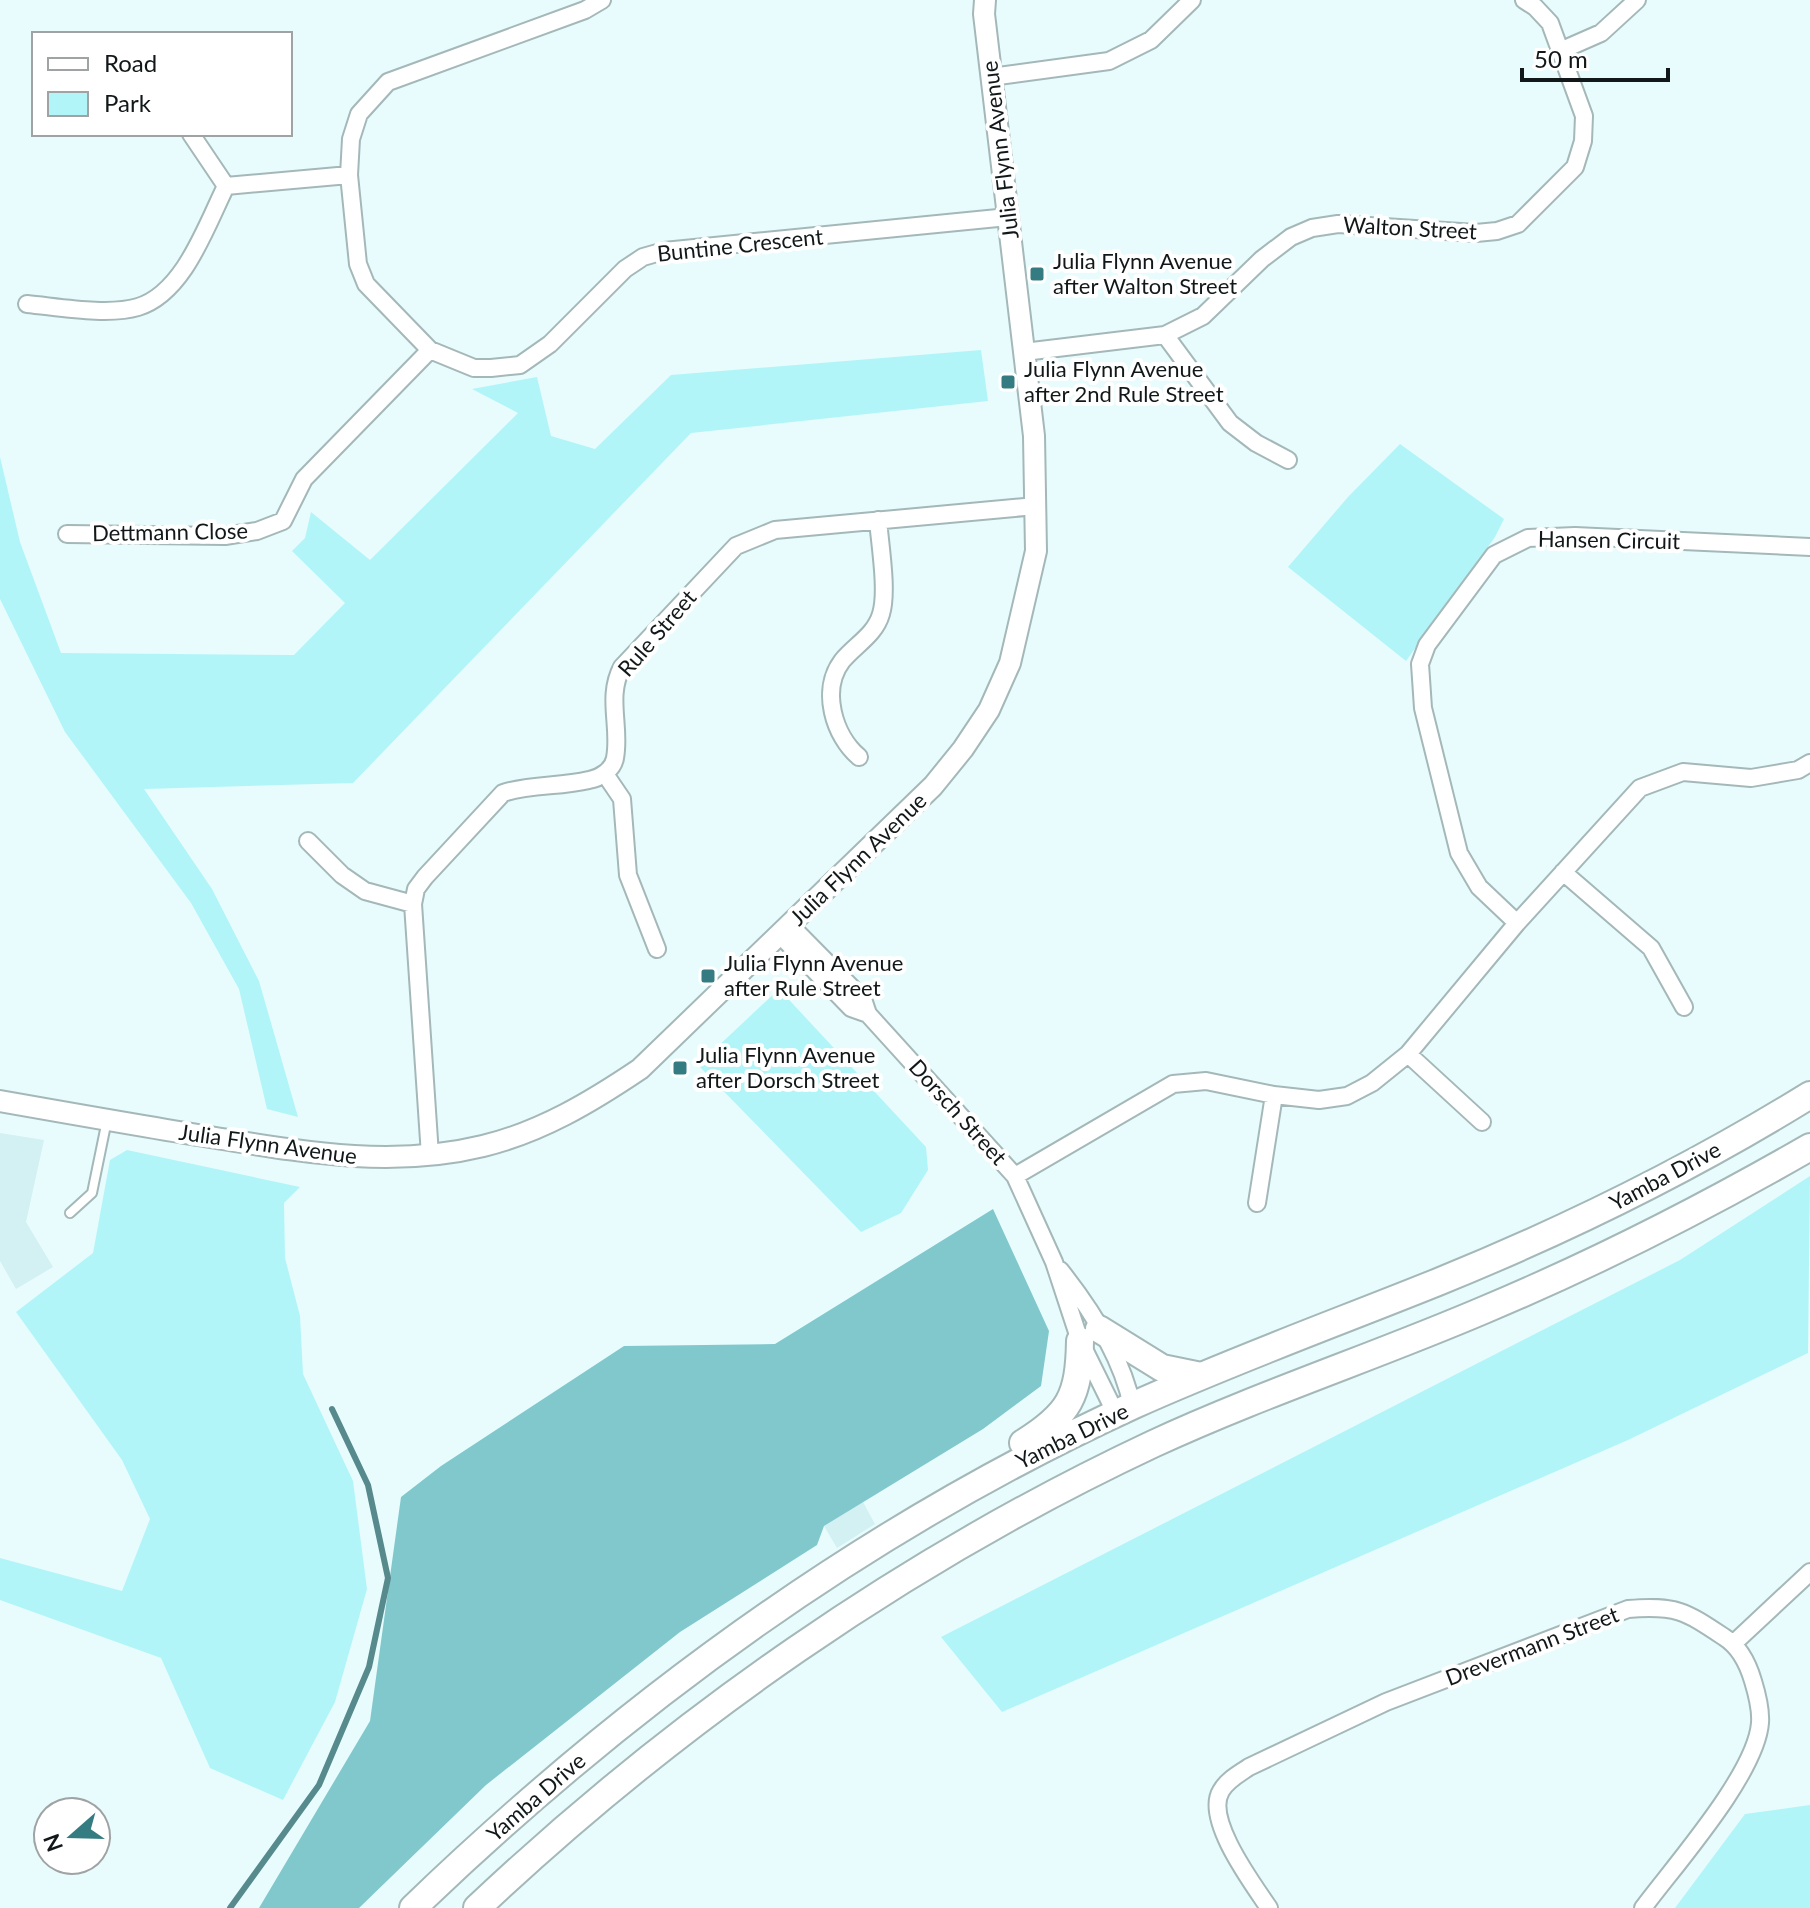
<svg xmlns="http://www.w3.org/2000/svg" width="1810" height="1908" viewBox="0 0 1810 1908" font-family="Lato,sans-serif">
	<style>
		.built { fill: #d3f0f2 }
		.green { fill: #b1f5f9 }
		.forest { fill: #81c8cd }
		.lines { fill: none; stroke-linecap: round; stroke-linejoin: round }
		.stream { stroke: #578a8d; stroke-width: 6 }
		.service-casing { stroke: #a5b8b9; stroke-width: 12 }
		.minor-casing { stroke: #a5b8b9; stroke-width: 20 }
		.tertiary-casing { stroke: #a5b8b9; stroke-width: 24 }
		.primary-casing { stroke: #a5b8b9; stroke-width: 30 }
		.service { stroke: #fff; stroke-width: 8 }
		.minor { stroke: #fff; stroke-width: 16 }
		.tertiary { stroke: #fff; stroke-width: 20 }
		.primary { stroke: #fff; stroke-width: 26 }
		.poi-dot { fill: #347c81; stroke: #fff; stroke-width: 3 }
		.labels { text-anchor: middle; stroke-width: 8; stroke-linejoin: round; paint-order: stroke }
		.street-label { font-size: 22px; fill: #121819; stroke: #fff }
		.poi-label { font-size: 22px; fill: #121819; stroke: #fff; text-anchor: start }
	</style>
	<rect width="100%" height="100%" fill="#e8fcfd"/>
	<path class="built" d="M0,1133L44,1140L26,1222L53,1267L16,1289L0,1261Z
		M863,1502L875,1524L837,1548L824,1526Z"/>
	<path class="green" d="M981,350L988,401L691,433L353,783L144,789L212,889L259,981L298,1117L267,1109L239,989L191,903L65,732L0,599V457L20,542L61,653L294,655L345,603L292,551L305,538L311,512L370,560L518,413L472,389L537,377L551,436L595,449L671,375Z
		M1400,444L1504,519L1495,537L1406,661L1288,567L1348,497Z
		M779,989L926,1147L928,1170L901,1213L861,1232L698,1065Z
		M127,1150L300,1187L284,1203L285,1258L300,1316L303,1374L353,1481L367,1589L335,1702L283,1800L210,1768L161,1658L0,1600V1558L122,1591L150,1519L122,1460L16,1312L93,1253L110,1160Z
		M1810,1176L1808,1353L1628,1440L1002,1712L941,1637L1680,1260Z
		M1810,1805V1908H1675L1745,1814Z"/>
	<path class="forest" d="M993,1209L1049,1331L1041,1386L983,1429L824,1526L817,1545L680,1632L486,1785L359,1908H259L370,1721L401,1497L441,1466L624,1346L775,1344Z"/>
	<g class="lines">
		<path class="stream" d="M230,1908L319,1785L369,1667L388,1578L368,1485L332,1409"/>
		<defs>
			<path id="service" d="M70,1213L92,1193L107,1120"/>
			<path id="minor" d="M602,0L585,10L388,82L359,114L351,139L349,175L358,264L366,284L430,350L474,368H491L520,365L550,344L625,269L643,257L664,251L1008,217
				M1560,51L1601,33L1637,0
				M991,77L1109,61L1151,40L1192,0
				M191,134L226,186
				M27,304C59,307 108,316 138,307C184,293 206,226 226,186L349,175
				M1165,335L1230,423L1256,443L1288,460
				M1024,352L1165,335L1203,316L1262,259L1291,237L1312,228L1338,224L1476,233L1497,231L1518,224L1575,167L1583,141L1584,116L1550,23L1535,7L1524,0
				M67,534L225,536L257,531L283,521L304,479L430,350
				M859,757C834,736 820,690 842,661C855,645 875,635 881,614C888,592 880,545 878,520
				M605,774L622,799L628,875L657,949
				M308,841L342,875L365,891L413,904
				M1563,872L1651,948L1684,1007
				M1517,923L1479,887L1459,853L1423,708L1420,664L1427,645L1494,555L1528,538L1575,536L1810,547
				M790,925L863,999L868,1014L1015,1176L1054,1262L1080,1341L1116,1414
				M780,935L851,1008L868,1014
				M1408,1054L1482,1122
				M430,1155L413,904L416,889L425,877L503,793C531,784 560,787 589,780C600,778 613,770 615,758C621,727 606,697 622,667L736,546L775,530L1036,506
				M1015,1176L1173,1084L1206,1081L1274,1095L1319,1100L1347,1096L1372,1083L1408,1054L1517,923L1640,788L1683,772L1751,778L1798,770L1810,763
				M1257,1203L1274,1095
				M1060,1270C1091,1309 1122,1357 1132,1406
				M1734,1643L1810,1572
				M1269,1908C1253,1884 1204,1819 1221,1791C1227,1780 1239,1774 1249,1767L1386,1702L1628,1609C1676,1605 1685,1611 1724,1637C1740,1647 1748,1664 1753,1681C1757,1694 1761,1710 1760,1723C1756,1774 1675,1865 1643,1908"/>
			<path id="tertiary" d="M0,1101C68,1113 136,1125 204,1136C298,1151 389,1169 483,1146C541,1132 591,1102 640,1069L933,786L963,749L989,710L1010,663L1036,551L1034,436L984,14L985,0"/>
			<path id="primary" d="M1099,1329L1162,1368L1201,1376
				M1023,1443C1070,1414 1079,1396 1080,1341
				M413,1908C625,1704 866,1528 1134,1405C1234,1360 1336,1323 1438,1282C1566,1230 1692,1168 1810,1095
				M477,1908C675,1721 906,1560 1153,1444C1261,1394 1374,1357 1484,1310C1596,1263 1704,1208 1810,1147"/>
		</defs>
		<use href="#service" class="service-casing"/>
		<use href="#minor" class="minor-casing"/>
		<use href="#tertiary" class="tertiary-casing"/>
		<use href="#primary" class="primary-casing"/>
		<use href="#service" class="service"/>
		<use href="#minor" class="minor"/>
		<use href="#tertiary" class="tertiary"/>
		<use href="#primary" class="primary"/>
	</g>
	<g class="poi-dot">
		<rect x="1029" y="266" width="16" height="16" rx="4"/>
		<rect x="1000" y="374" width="16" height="16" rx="4"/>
		<rect x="700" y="968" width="16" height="16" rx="4"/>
		<rect x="672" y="1060" width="16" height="16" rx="4"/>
	</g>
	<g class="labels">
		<g class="street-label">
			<text transform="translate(1000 150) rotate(-97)" y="8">Julia Flynn Avenue</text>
			<text transform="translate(1410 228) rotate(3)" y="8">Walton Street</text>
			<text transform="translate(740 245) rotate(-6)" y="8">Buntine Crescent</text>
			<text transform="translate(170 532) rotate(-1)" y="8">Dettmann Close</text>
			<text transform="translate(1609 540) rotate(1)" y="8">Hansen Circuit</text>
			<text transform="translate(657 633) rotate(-49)" y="8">Rule Street</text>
			<text transform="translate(858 859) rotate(-44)" y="8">Julia Flynn Avenue</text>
			<text transform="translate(958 1112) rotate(48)" y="8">Dorsch Street</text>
			<text transform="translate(268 1144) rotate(8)" y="8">Julia Flynn Avenue</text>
			<text transform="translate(1665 1176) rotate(-28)" y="8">Yamba Drive</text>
			<text transform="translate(1072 1436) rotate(-26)" y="8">Yamba Drive</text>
			<text transform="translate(1532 1646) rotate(-21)" y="8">Drevermann Street</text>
			<text transform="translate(536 1797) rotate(-41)" y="8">Yamba Drive</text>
		</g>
		<g class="poi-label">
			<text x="1053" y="269">Julia Flynn Avenue<tspan x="1053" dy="25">after Walton Street</tspan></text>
			<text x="1024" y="377">Julia Flynn Avenue<tspan x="1024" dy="25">after 2nd Rule Street</tspan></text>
			<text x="724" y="971">Julia Flynn Avenue<tspan x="724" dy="25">after Rule Street</tspan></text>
			<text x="696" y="1063">Julia Flynn Avenue<tspan x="696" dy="25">after Dorsch Street</tspan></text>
		</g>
	</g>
	<rect x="32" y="32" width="260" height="104" fill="#ffffff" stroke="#a0a3a3" stroke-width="2"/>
	<rect x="48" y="58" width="40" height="12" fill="#ffffff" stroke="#a0a3a3" stroke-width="2"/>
	<text x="104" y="72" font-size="24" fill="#121819">Road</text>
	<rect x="48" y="92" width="40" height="24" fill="#b1f5f9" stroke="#a0a3a3" stroke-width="2"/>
	<text x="104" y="112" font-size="24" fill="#121819">Park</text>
	<g transform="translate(72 1836) rotate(250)"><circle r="38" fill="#ffffff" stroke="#a0a3a3" stroke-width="2"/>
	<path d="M0-6L14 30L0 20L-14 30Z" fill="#347c81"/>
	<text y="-12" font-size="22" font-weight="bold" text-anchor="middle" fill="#121819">N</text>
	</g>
	<path d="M1522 68v12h146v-12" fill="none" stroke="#121819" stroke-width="4"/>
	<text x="1534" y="68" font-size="24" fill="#121819" stroke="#ffffff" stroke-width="6" paint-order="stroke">50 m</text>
</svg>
